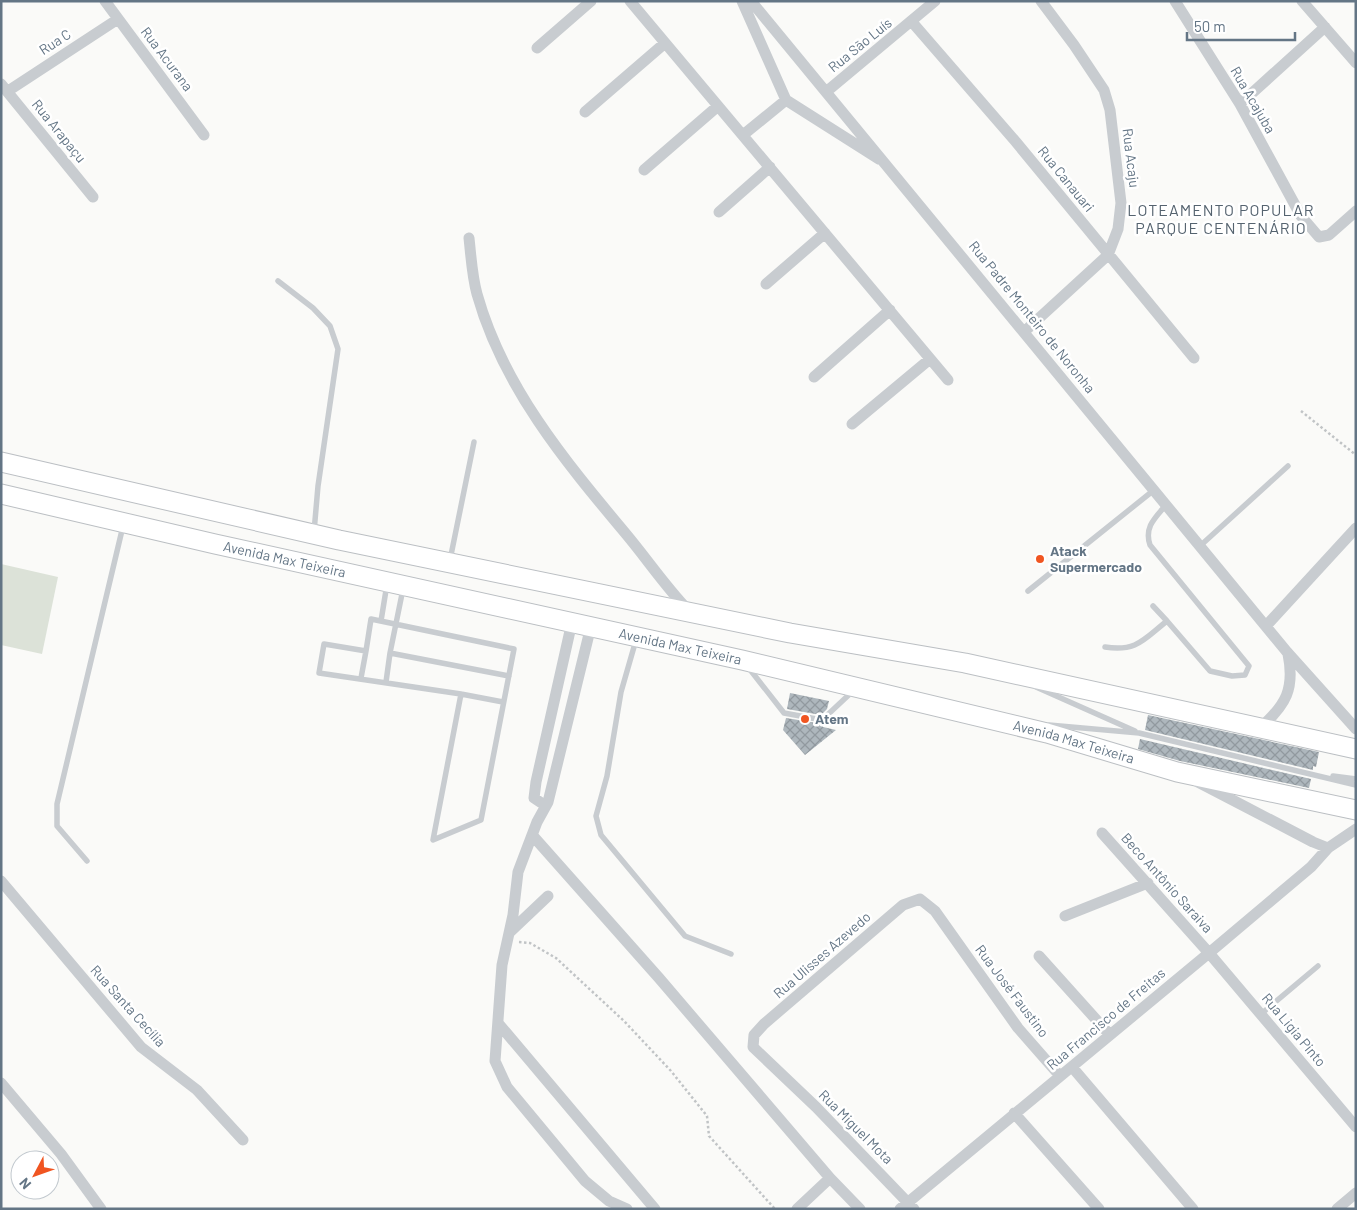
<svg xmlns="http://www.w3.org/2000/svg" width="1357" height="1210" viewBox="0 0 1357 1210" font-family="Barlow,sans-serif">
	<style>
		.green { fill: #dce2d8 }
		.building { fill: url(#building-cross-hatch) }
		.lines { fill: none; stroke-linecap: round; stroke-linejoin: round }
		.primary-casing { stroke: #bbbfc3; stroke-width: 21 }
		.path { stroke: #c1c4c6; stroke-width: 2.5; stroke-dasharray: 2.5 2.5; stroke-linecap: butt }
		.lane { stroke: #c8ccd0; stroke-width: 5.5 }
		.street { stroke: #c8ccd0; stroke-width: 11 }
		.primary { stroke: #fff; stroke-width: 19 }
		.poi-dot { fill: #f05521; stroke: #fff; stroke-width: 2 }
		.labels { text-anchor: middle; stroke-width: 5; stroke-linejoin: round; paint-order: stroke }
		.street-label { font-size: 14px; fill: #637585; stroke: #fff }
		.poi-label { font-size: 14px; font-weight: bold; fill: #637585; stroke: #fff; text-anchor: start }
		.quarter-label { font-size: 16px; letter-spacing: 1px; fill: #55636f; stroke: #fff }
	</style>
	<defs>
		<pattern id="building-cross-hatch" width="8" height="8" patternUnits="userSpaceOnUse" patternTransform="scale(1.25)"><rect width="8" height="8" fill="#aeb7bd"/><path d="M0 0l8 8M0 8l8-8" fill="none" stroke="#91999f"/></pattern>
	</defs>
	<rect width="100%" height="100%" fill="#fafaf8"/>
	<path class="green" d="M1,564L58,577L42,654L1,645Z"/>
	<path class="building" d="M790,693L829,701L827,709L821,715L787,709Z
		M1148,715L1319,752L1316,767L1313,766V770L1145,730Z
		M786,718L823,724V727L836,730L805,755L783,730Z
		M1140,739L1311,779L1309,788L1180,761L1138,749Z"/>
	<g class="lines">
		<defs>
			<g id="primary">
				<path d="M1,462L339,540L790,633L965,663L1356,749"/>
				<path id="s1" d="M1,494L215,544L742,660L1047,733L1177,772L1356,810"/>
			</g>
		</defs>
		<use href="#primary" class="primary-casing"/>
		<path class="path" d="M1301,411L1356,455
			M519,942L530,943L556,958L624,1021L671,1071L707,1116L709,1136L775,1209"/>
		<path class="lane" d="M278,281L313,308L330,326L338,349L318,486L314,532
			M1200,546L1288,466
			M450,560L474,442
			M1028,591L1154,490
			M1153,606L1167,621
			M371,619L514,649L481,820L433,840L461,694L319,673L324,644L366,651Z
			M381,621L387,584
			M636,640L621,692L607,776L596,816L601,835L685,936L731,954
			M1105,647C1137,652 1144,639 1167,621L1210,671L1232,676L1245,675L1249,666L1150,545C1144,527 1155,518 1166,505
			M390,653L403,589
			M748,667L784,713L822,720L854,690
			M361,678L366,651
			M386,682L390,653L509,676
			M1036,687L1135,731
			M461,694L503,702
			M1049,725L1139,733L1356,785
			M1333,776L1356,779
			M87,861L57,826V804L123,526
			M1261,1014L1318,966"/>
		<path class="street" d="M105,1L204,135
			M630,1L948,380
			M742,1L786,100L879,159
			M751,1L1287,652L1356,729
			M1175,1L1240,104L1301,216L1319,237L1329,235L1356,211
			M1302,1L1356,63
			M912,22L1016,142L1194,358
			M537,48L591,1
			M1,84L93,197
			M8,91L118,19
			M826,92L935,1
			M1240,104L1325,27
			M585,112L665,43
			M743,135L786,100
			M644,170L718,106
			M719,212L770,167
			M469,238C471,256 472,276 477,294C503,387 565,461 626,534C647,559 665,586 688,610
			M766,284L825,233
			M1025,331L1108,255L1118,229L1121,203L1110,110L1104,90L1074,45L1041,1
			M814,377L890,310
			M852,424L930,359
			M591,626L548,802L537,822L518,872L513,915L502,965L495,1061L507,1087L585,1181L609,1201L627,1209
			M1266,626L1356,528
			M1260,728C1286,705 1295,689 1288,654
			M1198,782L1313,842L1328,848
			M548,802L543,804L534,798L536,782L572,622
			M1102,833L1209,953L1356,1127
			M533,836L659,978L830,1178L797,1209
			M1,881L141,1047L197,1090L243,1140
			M1065,916L1148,883
			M510,932L548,896
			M1039,956L1110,1035
			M498,1023L655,1209
			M1072,1067L1193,1209
			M1,1083L61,1154L101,1209
			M1014,1113L1099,1209
			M830,1178L860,1209
			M900,1209L1209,953L1311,867L1328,848L1356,829
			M914,1209L816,1107L753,1047L754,1035L764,1024L903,905L920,899L935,911L1018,1028L1060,1076
			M1337,1209L1356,1193"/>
		<use href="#primary" class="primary"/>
	</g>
	<g class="poi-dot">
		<circle cx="1040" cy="559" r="5"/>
		<circle cx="805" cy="719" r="5"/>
	</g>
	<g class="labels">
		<g class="street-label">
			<text transform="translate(55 42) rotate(-33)" y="5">Rua C</text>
			<text transform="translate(860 45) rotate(-39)" y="5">Rua São Luís</text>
			<text transform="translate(167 59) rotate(53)" y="5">Rua Acurana</text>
			<text transform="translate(1253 100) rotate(60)" y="5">Rua Acajuba</text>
			<text transform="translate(59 131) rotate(51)" y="5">Rua Arapaçu</text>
			<text transform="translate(1131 158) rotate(83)" y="5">Rua Acaju</text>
			<text transform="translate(1066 179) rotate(51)" y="5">Rua Canauari</text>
			<text transform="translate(1032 317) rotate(51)" y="5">Rua Padre Monteiro de Noronha</text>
			<text dy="5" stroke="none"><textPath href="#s1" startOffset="291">Avenida Max Teixeira</textPath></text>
			<text dy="5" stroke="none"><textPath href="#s1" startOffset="696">Avenida Max Teixeira</textPath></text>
			<text dy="5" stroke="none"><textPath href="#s1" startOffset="1101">Avenida Max Teixeira</textPath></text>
			<text transform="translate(1167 883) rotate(48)" y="5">Beco Antônio Saraiva</text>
			<text transform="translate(822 955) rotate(-41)" y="5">Rua Ulisses Azevedo</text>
			<text transform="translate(1012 991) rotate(53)" y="5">Rua José Faustino</text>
			<text transform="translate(128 1006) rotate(48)" y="5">Rua Santa Cecília</text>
			<text transform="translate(1106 1019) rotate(-40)" y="5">Rua Francisco de Freitas</text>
			<text transform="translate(1294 1030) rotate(50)" y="5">Rua Ligia Pinto</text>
			<text transform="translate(856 1127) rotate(45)" y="5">Rua Miguel Mota</text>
		</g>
		<g class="poi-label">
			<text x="1050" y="556">Atack<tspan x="1050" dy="16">Supermercado</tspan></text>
			<text x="815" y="724">Atem</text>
		</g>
		<g class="quarter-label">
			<text x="1221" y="216">LOTEAMENTO POPULAR<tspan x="1221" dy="18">PARQUE CENTENÁRIO</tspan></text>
		</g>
	</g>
	<rect width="1357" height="1210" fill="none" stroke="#637585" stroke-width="5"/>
	<g transform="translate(35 1175) rotate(229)"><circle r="24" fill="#ffffff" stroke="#c1c8ce"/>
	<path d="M0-4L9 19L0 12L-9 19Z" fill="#f05521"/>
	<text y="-8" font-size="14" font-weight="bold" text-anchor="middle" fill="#637585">N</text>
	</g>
	<path d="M1187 32v8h108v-8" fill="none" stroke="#637585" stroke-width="2.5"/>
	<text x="1194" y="32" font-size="15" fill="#637585" stroke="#ffffff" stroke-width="4" paint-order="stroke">50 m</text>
</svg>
